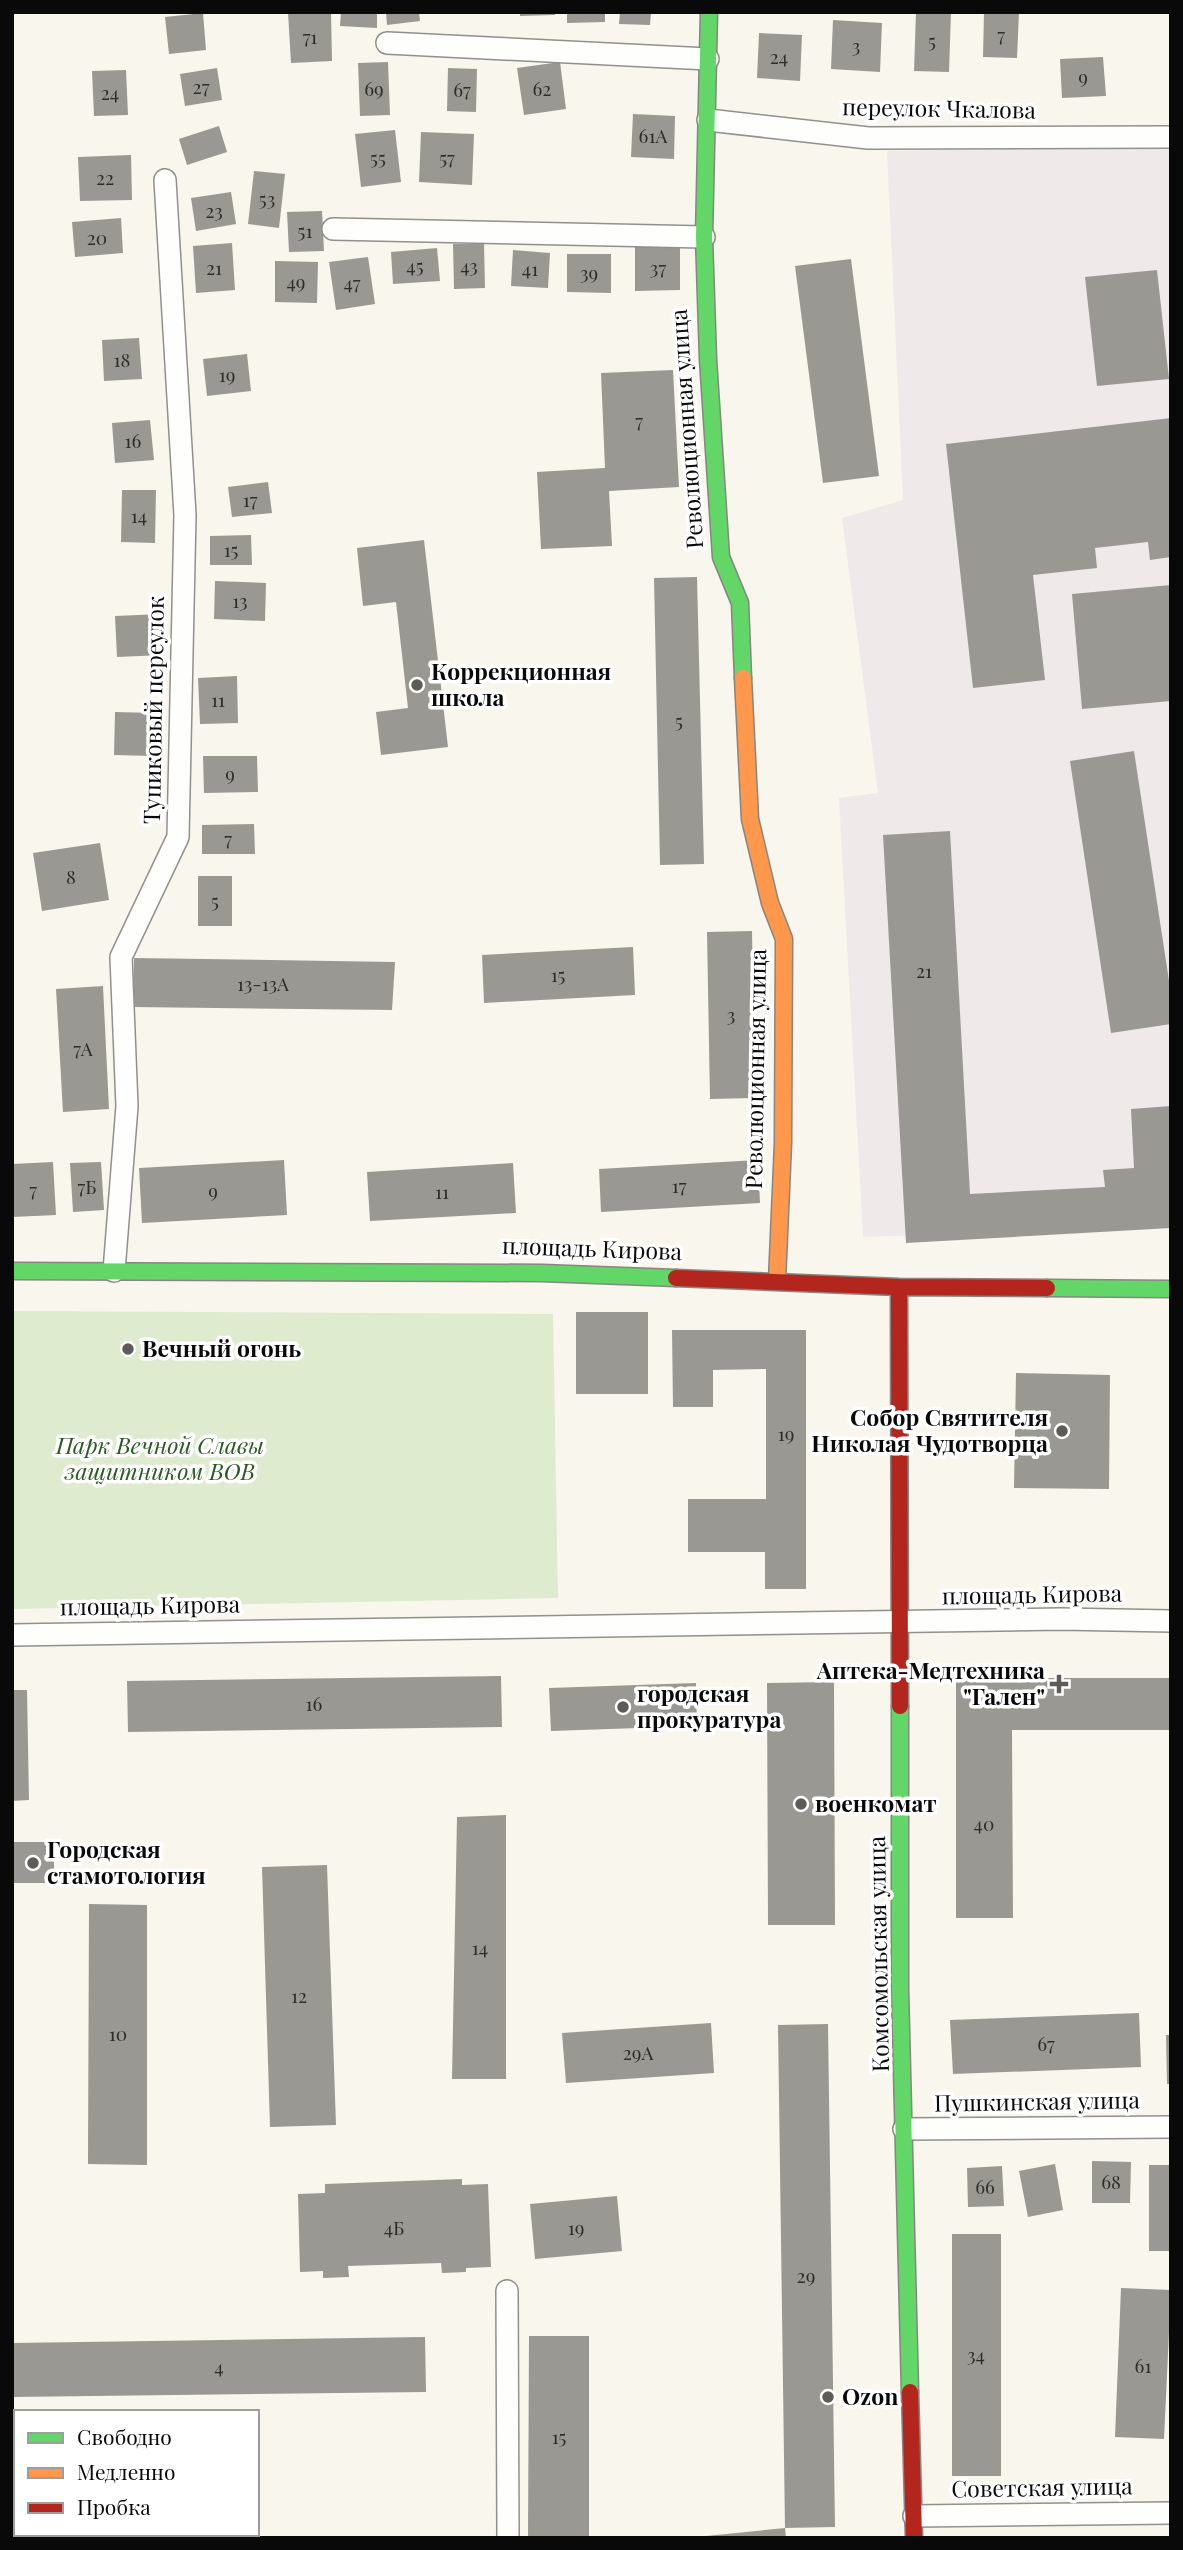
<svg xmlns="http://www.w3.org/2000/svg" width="1183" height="2550" viewBox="0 0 1183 2550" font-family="'Playfair Display',serif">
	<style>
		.industrial { fill: #efe9ea }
		.green { fill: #dfebcf }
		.building { fill: #9a9893 }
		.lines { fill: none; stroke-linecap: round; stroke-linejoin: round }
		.street-casing { stroke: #91908c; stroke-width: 24 }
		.fast-casing { stroke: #878682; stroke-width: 19 }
		.slow-casing { stroke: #878682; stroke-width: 19 }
		.jam-casing { stroke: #878682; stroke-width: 19 }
		.street { stroke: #fefefc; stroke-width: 21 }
		.fast { stroke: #63d668; stroke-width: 16 }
		.slow { stroke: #ff974d; stroke-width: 16 }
		.jam { stroke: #b3261e; stroke-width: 16 }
		.poi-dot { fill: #5d5c59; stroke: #fff; stroke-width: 2.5 }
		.labels { text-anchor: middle; stroke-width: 7; stroke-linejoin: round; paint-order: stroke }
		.number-label { font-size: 19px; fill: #2d2d2c }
		.street-label { font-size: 23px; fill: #090909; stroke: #fff }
		.poi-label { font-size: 23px; font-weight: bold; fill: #090909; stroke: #fff; text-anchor: start }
		.park-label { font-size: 23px; font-style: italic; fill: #2a5922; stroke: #fff }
	</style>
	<rect width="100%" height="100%" fill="#f8f6ed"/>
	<path class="industrial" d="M1171,146V1227L863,1237L839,798L878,793L842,518L903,500L887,151Z"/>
	<path class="green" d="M12,1311L553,1314L558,1598L12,1609Z"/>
	<path class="building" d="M288,12H331L332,61L291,63Z
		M341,12H377V28L340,26Z
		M386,12H419L420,21L387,25Z
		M520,12H555V15L520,16Z
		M567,12H605V22L567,23Z
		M620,12H651L650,25L619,24Z
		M916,12H951L949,72L914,71Z
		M984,12H1019L1017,58L983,57Z
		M203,13L206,50L169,54L165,17Z
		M833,20L882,23L880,72L831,69Z
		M759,33L802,35L800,81L757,78Z
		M1103,57L1106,96L1062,98L1060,59Z
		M388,62L390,115L360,116L358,63Z
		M560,62L566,109L524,115L517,68Z
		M217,68L222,100L185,106L180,74Z
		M448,68L477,69L476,112L447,111Z
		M126,70L128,115L94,116L92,71Z
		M633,114L675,116L674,159L631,157Z
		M219,126L227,152L187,165L179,139Z
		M395,130L401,182L361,187L355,134Z
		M421,132L474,134L472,185L419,182Z
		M131,155L132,200L80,201L78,157Z
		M254,171L285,174L279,228L248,224Z
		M231,192L236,224L196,231L191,198Z
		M322,211L324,251L289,252L287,212Z
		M121,218L123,253L75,257L72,222Z
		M232,243L235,290L196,293L193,246Z
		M453,244H484L485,288L454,289Z
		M635,245H680V290L635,291Z
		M437,248L440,281L393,284L391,252Z
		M513,250L550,253L548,288L511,286Z
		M567,254H611V293L567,292Z
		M368,257L375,304L336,310L329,262Z
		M851,259L879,476L823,483L795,266Z
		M275,261L318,262L317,303L275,302Z
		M1157,270L1169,379L1097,386L1085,277Z
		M139,338L142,379L104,381L102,340Z
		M247,354L251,391L207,396L203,359Z
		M673,370L679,487L609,491L612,546L541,549L537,472L605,468L601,373Z
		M1171,418V557L1150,560L1148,542L1095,548L1097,568L1033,575L1045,680L973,688L946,444Z
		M150,420L154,460L115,463L112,423Z
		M268,482L272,513L232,517L228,487Z
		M122,490H156L155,543L121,542Z
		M251,535L252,565H210V536Z
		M424,540L448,747L381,755L376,712L408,708L396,602L363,606L357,548Z
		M697,577L704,864L660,865L654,578Z
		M215,581L266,583L265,621L214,619Z
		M1171,585V701L1082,709L1072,594Z
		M162,614L163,655L117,657L115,616Z
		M237,676L238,723L200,724L198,678Z
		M115,712L154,713L153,756L114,755Z
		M1134,751L1171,994V1024L1111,1033L1070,761Z
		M203,756H257L258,792L204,793Z
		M254,824L255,854H202V825Z
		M950,831L970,1194L1105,1187L1103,1170L1134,1168L1131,1109L1171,1106V1228L906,1243L883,835Z
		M100,843L109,900L42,911L33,853Z
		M198,876H232V926H198Z
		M752,931L755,1098L710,1099L707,932Z
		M633,947L635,995L484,1003L482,955Z
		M134,958L395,962L392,1010L133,1007Z
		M103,986L109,1109L63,1112L56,989Z
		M284,1160L287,1215L142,1223L139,1168Z
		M758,1160L760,1203L601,1212L599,1169Z
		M53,1162L56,1215L12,1217V1164Z
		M101,1162L104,1210L73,1212L70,1163Z
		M513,1163L516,1213L370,1221L367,1172Z
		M576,1312H648V1394H576Z
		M672,1330H806V1589H765V1552H688V1499H766V1369L713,1370V1407H673Z
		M1016,1373L1110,1375L1109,1489L1014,1488Z
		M501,1676L502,1727L128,1732L127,1681Z
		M956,1678H1171V1730H1012L1013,1918H956Z
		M834,1682L835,1925H768L767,1683Z
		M696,1683L697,1726L551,1731L549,1688Z
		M12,1690H27L29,1800L12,1801Z
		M506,1815V2079H452L457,1817Z
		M12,1842H54V1883H12Z
		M327,1865L336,2125L270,2127L262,1867Z
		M89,1904L147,1905V2165L88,2164Z
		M1139,2013L1141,2067L953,2074L950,2020Z
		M711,2023L714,2073L566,2083L562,2033Z
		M828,2024L835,2527L785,2528L778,2025Z
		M1166,2035H1171V2084H1167Z
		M1092,2161L1131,2162L1130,2203H1092Z
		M1055,2164L1063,2210L1028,2217L1019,2171Z
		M1149,2165H1171V2251H1149Z
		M1002,2166L1004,2206L968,2207L967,2168Z
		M462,2179V2185L488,2184L491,2267L466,2268V2272L442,2273L441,2263L348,2266L349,2277L323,2278V2271L300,2272L298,2194L325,2193V2184Z
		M617,2196L622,2251L535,2259L530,2204Z
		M952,2234H1001V2476H952Z
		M1121,2288L1171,2290L1164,2439L1115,2437Z
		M529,2336H589V2538H528Z
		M425,2337L426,2392L12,2397V2343Z
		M785,2528L786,2538H706V2536Z"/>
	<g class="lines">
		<defs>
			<path id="street" d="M387,43L708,59
				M708,120L868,138L1171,137
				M333,229L704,237
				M114,1271L127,1106L121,957L178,837L185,515L165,180
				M12,1635L1060,1619L1171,1621
				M904,2129L1171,2127
				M507,2291L508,2538
				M914,2516L1171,2513"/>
			<path id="fast" d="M709,12L704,237L708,359L721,557L740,603L743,678
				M12,1271L542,1273L676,1278
				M1047,1288L1171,1289
				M900,1706V1989L910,2392"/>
			<path id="slow" d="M743,678L750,819L770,903L784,939L783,1143L777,1281"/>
			<path id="jam" d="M676,1278L899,1287L1047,1288
				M899,1287L900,1706
				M910,2392L914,2538"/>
		</defs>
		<use href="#street" class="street-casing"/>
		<use href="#fast" class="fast-casing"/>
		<use href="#slow" class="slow-casing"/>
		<use href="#jam" class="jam-casing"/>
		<use href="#street" class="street"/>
		<use href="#fast" class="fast"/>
		<use href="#slow" class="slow"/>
		<use href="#jam" class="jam"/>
	</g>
	<g class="poi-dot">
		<circle cx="417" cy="685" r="7"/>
		<circle cx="128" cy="1349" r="7"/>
		<circle cx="1062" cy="1431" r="7"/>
		<path d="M1055.5 1673.5h7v7h7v7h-7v7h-7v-7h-7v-7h7z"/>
		<circle cx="623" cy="1707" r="7"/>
		<circle cx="801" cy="1804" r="7"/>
		<circle cx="33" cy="1863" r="7"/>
		<circle cx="828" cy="2397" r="7"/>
	</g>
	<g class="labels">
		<g class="number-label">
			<text x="1001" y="42">7</text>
			<text x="310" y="44">71</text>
			<text x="932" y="48">5</text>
			<text x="856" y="53">3</text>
			<text x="779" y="64">24</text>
			<text x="1083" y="84">9</text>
			<text x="201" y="94">27</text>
			<text x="374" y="96">69</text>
			<text x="542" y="96">62</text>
			<text x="462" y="97">67</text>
			<text x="110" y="100">24</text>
			<text x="653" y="143">61А</text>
			<text x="378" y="165">55</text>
			<text x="447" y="165">57</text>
			<text x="105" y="185">22</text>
			<text x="267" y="206">53</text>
			<text x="214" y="218">23</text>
			<text x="305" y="238">51</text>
			<text x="97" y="245">20</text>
			<text x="415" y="273">45</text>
			<text x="469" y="273">43</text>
			<text x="214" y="275">21</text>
			<text x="658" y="275">37</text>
			<text x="530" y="276">41</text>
			<text x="589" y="280">39</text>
			<text x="296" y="289">49</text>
			<text x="352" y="290">47</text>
			<text x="122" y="367">18</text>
			<text x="227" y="382">19</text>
			<text x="639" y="428">7</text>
			<text x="133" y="448">16</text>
			<text x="250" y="507">17</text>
			<text x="139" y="523">14</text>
			<text x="231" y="557">15</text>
			<text x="240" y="608">13</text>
			<text x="218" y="707">11</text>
			<text x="679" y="728">5</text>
			<text x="230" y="781">9</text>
			<text x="228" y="846">7</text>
			<text x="71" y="884">8</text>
			<text x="215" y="908">5</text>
			<text x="924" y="978">21</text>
			<text x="558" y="982">15</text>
			<text x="263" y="991">13-13А</text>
			<text x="731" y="1022">3</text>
			<text x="83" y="1056">7А</text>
			<text x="679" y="1193">17</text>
			<text x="87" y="1194">7Б</text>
			<text x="33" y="1197">7</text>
			<text x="213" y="1198">9</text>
			<text x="442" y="1199">11</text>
			<text x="786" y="1441">19</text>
			<text x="314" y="1711">16</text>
			<text x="984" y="1831">40</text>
			<text x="480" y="1955">14</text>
			<text x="299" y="2003">12</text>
			<text x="118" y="2041">10</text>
			<text x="1046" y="2051">67</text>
			<text x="638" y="2060">29А</text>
			<text x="1111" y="2189">68</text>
			<text x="985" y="2194">66</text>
			<text x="394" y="2235">4Б</text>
			<text x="576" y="2235">19</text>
			<text x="806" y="2283">29</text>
			<text x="976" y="2362">34</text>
			<text x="1143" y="2373">61</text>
			<text x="219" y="2374">4</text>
			<text x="559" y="2444">15</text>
		</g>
		<g class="street-label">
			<text transform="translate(939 109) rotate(1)" y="8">переулок Чкалова</text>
			<text transform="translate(687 429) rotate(-94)" y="8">Революционная улица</text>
			<text transform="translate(154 710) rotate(-89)" y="8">Тупиковый переулок</text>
			<text transform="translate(756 1069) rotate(-89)" y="8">Революционная улица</text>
			<text transform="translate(592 1249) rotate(2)" y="8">площадь Кирова</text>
			<text transform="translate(1032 1595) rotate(-1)" y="8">площадь Кирова</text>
			<text transform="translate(150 1606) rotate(-1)" y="8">площадь Кирова</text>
			<text transform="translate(879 1954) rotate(-91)" y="8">Комсомольская улица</text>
			<text transform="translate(1037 2102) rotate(-1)" y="8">Пушкинская улица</text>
			<text transform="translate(1042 2488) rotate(-1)" y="8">Советская улица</text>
		</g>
		<g class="poi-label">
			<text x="431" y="680">Коррекционная<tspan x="431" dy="26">школа</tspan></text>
			<text x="142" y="1357">Вечный огонь</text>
			<text x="1048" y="1426" text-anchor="end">Собор Святителя<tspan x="1048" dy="26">Николая Чудотворца</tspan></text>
			<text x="1045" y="1679" text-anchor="end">Аптека-Медтехника<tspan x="1045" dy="26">"Гален"</tspan></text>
			<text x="637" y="1702">городская<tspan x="637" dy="26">прокуратура</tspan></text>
			<text x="815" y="1812">военкомат</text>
			<text x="47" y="1858">Городская<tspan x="47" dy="26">стамотология</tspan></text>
			<text x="842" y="2405">Ozon</text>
		</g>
		<g class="park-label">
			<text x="160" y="1454">Парк Вечной Славы<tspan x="160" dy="26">защитником ВОВ</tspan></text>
		</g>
	</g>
	<rect width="1183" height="2550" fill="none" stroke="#090909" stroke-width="28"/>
	<rect x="14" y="2410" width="245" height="126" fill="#ffffff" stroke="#9d9d9d" stroke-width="2"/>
	<rect x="28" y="2433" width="35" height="10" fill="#63d668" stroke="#9d9d9d" stroke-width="2"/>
	<text x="77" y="2445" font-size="21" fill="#090909">Свободно</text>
	<rect x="28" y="2468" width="35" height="10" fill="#ff974d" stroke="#9d9d9d" stroke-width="2"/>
	<text x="77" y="2480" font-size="21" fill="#090909">Медленно</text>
	<rect x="28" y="2503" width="35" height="10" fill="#b3261e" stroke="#9d9d9d" stroke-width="2"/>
	<text x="77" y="2515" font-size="21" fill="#090909">Пробка</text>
</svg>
